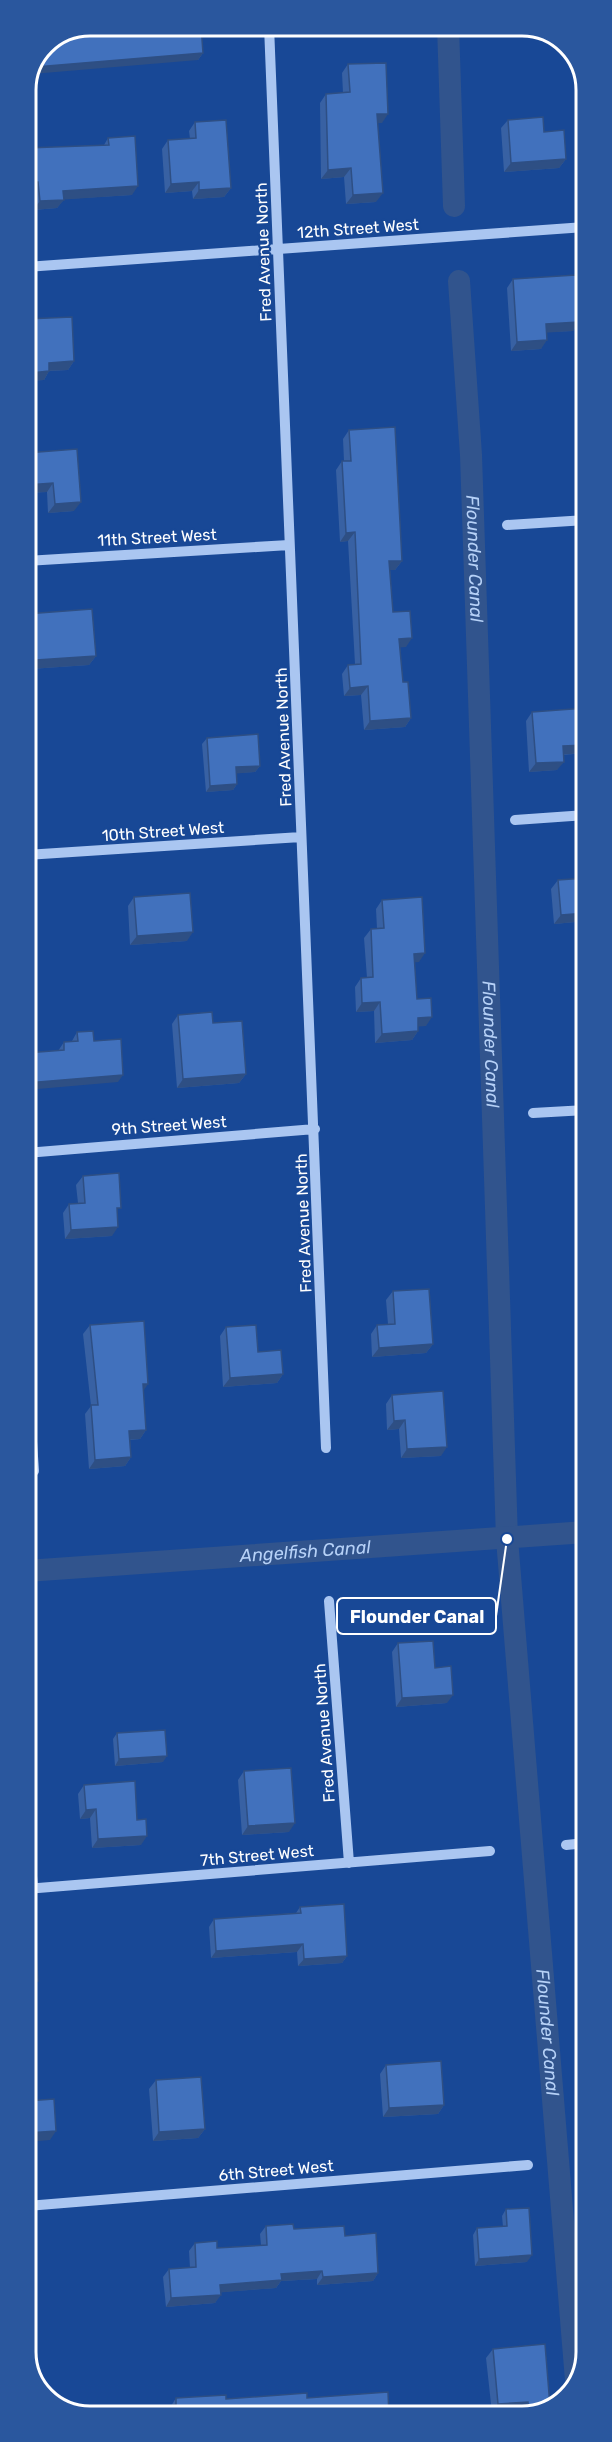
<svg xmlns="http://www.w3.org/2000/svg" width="612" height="2442" viewBox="0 0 612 2442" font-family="Rubik,sans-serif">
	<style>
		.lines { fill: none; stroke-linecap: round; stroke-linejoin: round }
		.canal { stroke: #31548d; stroke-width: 22 }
		.minor { stroke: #aac6f1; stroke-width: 10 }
		.wall { fill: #3861a3 }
		.shaded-wall { fill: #2e4f84 }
		.building { fill: #4171bd; stroke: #2e4f84; stroke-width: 1.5 }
		.labels { text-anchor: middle; stroke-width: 4.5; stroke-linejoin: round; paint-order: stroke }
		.street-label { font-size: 16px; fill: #fff; stroke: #184896 }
		.water-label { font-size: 18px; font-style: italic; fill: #b6d1f7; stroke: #184896 }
		.rim { fill: none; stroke: #fff; stroke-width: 3 }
		.leader { fill: none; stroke: #fff; stroke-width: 2 }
		.callout-dot { fill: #fff; stroke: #184896; stroke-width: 2 }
		.callout { fill: #184896; stroke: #fff; stroke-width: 2 }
		.callout-label { font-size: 18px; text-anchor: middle; font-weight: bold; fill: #fff }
	</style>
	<rect width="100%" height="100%" fill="#184896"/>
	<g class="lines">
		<g class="canal">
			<path d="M448,26L454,206"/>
			<path id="s1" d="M459,281L471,455L507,1539L576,2380"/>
			<path id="s2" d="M26,1571L586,1532"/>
		</g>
		<path class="minor" d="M269,26L326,1448
			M26,267L585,227
			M507,525L586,520
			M26,561L289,545
			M515,820L586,815
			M26,855L301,837
			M533,1113L586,1110
			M26,1153L315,1129
			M26,1353L34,1471
			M329,1601L349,1863
			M26,1799L33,1889
			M566,1845L586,1843
			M26,1889L490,1851
			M27,2206L528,2165"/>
	</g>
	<path class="wall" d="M98,26H201L203,53L198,60L69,37L71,33L77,31L98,29Z
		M348,64L382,123H378L376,202L346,204L344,177L321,179L320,103L326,94L343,93L342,73Z
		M508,120L544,132L566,159L559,168L504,172L501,128Z
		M195,122L231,188L224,197L193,199L192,191L165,193L162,149L168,140L190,139L189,131Z
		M108,138L132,195L64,199L57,208L33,210L32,191L26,148L104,145Z
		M513,279L579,322L573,331L547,332L541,349L511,351L507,288Z
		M26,319L74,361L68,370L49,371L44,380L26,381Z
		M349,430L402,561L395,570H390L393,612L406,647H400L403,682L411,718L405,727L364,730L361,695L344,696L342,674L348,665L355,664L348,541L340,542L336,470L342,461H344L343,439Z
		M77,449L74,511L48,513L47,492L26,493Z
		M26,614L96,656L89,665L30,669V665H26Z
		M586,708V751L584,753L563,755L557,770L529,772L526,721L532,712Z
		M207,738L260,766L255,772L236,773L237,784L233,790L206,792L202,744Z
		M586,872V921L554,924L551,889L558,880L583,878Z
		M134,897L187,941L130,945L128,906Z
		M382,900L419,962H414L417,999L426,1026H418V1031L412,1040L375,1043L374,1011L356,1012L355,987L361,978H367L364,938L371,929H377L376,909Z
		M178,1015L213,1023L246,1074L239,1083L177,1088L172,1024Z
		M77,1032L94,1041L118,1082L58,1051L64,1042L72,1041Z
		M83,1176L112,1236L65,1239L63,1213L69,1204L78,1203L76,1185Z
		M393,1291L433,1344L426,1353L372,1357L371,1334L377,1325L388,1324L386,1300Z
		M90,1325L143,1391L146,1430L140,1439L130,1440L131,1457L125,1466L89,1469L85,1414L91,1406L83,1334Z
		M226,1327L258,1352L283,1374L277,1383L223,1387L220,1336Z
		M392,1395L441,1456L401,1458L399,1429L387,1430L386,1404Z
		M398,1643L435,1668L447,1703L396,1707L392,1652Z
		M117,1733L163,1762L115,1766L113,1739Z
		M585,1748H586V1793H583L581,1754Z
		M244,1771L289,1832L242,1835L238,1780Z
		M84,1785L137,1820L141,1845L92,1848L90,1818L80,1819L78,1794Z
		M586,1890V1927H585L583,1895Z
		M300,1907L347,1956L342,1963L298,1966L297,1952L211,1958L209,1927L214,1919L296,1913Z
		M386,2065L444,2105L438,2114L383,2117L380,2074Z
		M156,2080L205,2129L198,2138L153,2141L149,2089Z
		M506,2209L527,2262L475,2266L473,2235L477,2228L503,2227L502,2216Z
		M266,2226L345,2236L378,2273L373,2281L317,2285V2279L281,2281L276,2288L221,2292L215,2303L166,2307L163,2277L169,2269L190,2268L189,2251L195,2243L217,2248L261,2245L260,2234Z
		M545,2344L534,2415H522V2411L492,2413L486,2358L493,2349Z
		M176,2398L226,2399L307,2398L171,2406Z"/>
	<path class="shaded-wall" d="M203,53L198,60L32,74L35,67Z
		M377,114H388L382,123H371Z
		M566,159L559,168L504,172L511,163Z
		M351,168L344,177L321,179L328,170Z
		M38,182L32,191L26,192V183Z
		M199,182L192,191L165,193L171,184Z
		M138,186L132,195L57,200L63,191Z
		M231,188L224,197L193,199L199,190Z
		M383,193L376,202L346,204L353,195Z
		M64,200L57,208L33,210L40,201Z
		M579,322L573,331L540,333L546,324Z
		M547,340L541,349L511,351L517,342Z
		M74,361L68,370L43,371L49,363Z
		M49,371L44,380L26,381L31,373Z
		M53,483L47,492L26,493V485Z
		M81,502L74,511L48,513L55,504Z
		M355,532L348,541L340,542L346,533Z
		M389,561H402L395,570H383Z
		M412,638L406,647L393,648L399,639Z
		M36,656L30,665H26V657Z
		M96,656L89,665L30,669L36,660Z
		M368,686L361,695L344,696L350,688Z
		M411,718L405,727L364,730L370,721Z
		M586,745V751L584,753L556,755L563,746Z
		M564,762L557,770L529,772L536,763Z
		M260,766L255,772L231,774L236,767Z
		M237,784L233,790L206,792L210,786Z
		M586,913V921L554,924L561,915Z
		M193,932L187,941L130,945L137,936Z
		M31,946L26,953V947Z
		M425,953L419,962L408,963L414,954Z
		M380,1002L374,1011L356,1012L362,1003Z
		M432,1017L426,1026L412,1027L418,1018Z
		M418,1031L412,1040L375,1043L382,1034Z
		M246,1074L239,1083L177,1088L183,1079Z
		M123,1075L118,1082L26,1090V1083Z
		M118,1227L112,1236L65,1239L71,1230Z
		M433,1344L426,1353L372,1357L379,1348Z
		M283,1374L277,1383L223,1387L230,1378Z
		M143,1384H148L142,1393Z
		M405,1420L399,1429L387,1430L394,1421Z
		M146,1430L140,1439L123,1440L129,1431Z
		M447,1447L441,1456L401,1458L407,1449Z
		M131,1457L125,1466L89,1469L95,1460Z
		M453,1695L447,1703L396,1707L402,1698Z
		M167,1756L163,1762L115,1766L119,1759Z
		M96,1809L90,1818L80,1819L86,1810Z
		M295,1823L289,1832L242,1835L248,1826Z
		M147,1836L141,1845L92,1848L98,1839Z
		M303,1944L297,1952L211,1958L216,1951Z
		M347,1956L342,1963L298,1966L304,1959Z
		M38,1981L32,1990L26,1991V1982Z
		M444,2105L438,2114L383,2117L389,2108Z
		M205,2129L198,2138L153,2141L159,2132Z
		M56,2131L50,2140L27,2142V2133Z
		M532,2255L527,2262L475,2266L479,2259Z
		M322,2271L317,2279L281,2281L276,2288L214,2293L220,2285L281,2274Z
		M378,2273L373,2281L317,2285L323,2277Z
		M221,2295L215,2303L166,2307L171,2298Z
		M528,2402L522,2411L492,2413L498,2404Z"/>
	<path class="building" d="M103,26H201L203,53L35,67L45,44L61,37H73V33L77,31L104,29Z
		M386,63L388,114H377L383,193L353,195L351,168L328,170L326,94L350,92L348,64Z
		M543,117L544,132L564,130L566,159L511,163L508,120Z
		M226,120L231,188L199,190V182L171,184L168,140L196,138L195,122Z
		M135,136L138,186L63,191L64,200L40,201L38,182L26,183V148L109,145L108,138Z
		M576,275L579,322L546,324L547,340L517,342L513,279Z
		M72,317L74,361L49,363V371L31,373L30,364H26V319Z
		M395,427L402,561H389L393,612L410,611L412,638L399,639L403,682H408L411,718L370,721L368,686L350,688L348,665L361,664L355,532L346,533L342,461H351L349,430Z
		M77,449L81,502L55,504L53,483L26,485V453Z
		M92,609L96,656L36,660V656L26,657V614Z
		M586,708V745L563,746L564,762L536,763L532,712Z
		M258,734L260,766L236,767L237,784L210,786L207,738Z
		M586,878V913L561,915L558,880Z
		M190,893L193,932L137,936L134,897Z
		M422,897L425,953L414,954L417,999L431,998L432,1017L418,1018V1031L382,1034L380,1002L362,1003L361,978L373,977L371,929L384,928L382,900Z
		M26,912H28L31,946L26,947Z
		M212,1012L213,1023L242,1021L246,1074L183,1079L178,1015Z
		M93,1031L94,1041L121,1039L123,1075L26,1083V1053L64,1050V1042L78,1041L77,1032Z
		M119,1173L121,1208H117L118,1227L71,1230L69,1204L85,1203L83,1176Z
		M429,1289L433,1344L379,1348L377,1325L395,1324L393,1291Z
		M144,1321L148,1384H143L146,1430L129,1431L131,1457L95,1460L91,1405H98L90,1325Z
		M256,1325L258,1352L281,1350L283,1374L230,1378L226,1327Z
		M443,1391L447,1447L407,1449L405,1420L394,1421L392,1395Z
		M433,1641L435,1668L451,1666L453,1695L402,1698L398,1643Z
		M165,1730L167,1756L119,1759L117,1733Z
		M291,1768L295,1823L248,1826L244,1771Z
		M135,1781L137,1820L146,1819L147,1836L98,1839L96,1809L86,1810L84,1785Z
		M344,1904L347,1956L304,1959L303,1944L216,1951L214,1919L301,1913L300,1907Z
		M26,1935H35L38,1981L26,1982Z
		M441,2061L444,2105L389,2108L386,2065Z
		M201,2077L205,2129L159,2132L156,2080Z
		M54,2099L56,2131L27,2133V2101Z
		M529,2208L532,2255L479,2259L477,2228L507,2226L506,2209Z
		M293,2224L294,2229L344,2226L345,2236L376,2233L378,2273L323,2277L322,2271L281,2274L282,2280L220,2285L221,2295L171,2298L169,2269L196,2267L195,2243L217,2241V2248L267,2245L266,2226Z
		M545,2344L550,2406L534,2415H529L528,2402L498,2404L493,2349Z
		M388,2392L389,2416H82L77,2414L176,2405V2398L226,2395V2399L307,2393V2398Z"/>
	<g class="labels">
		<g class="street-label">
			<text transform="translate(358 228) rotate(-4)" y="6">12th Street West</text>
			<text transform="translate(263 252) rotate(-92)" y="6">Fred Avenue North</text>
			<text transform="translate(157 537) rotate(-3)" y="6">11th Street West</text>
			<text transform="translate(283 737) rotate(-92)" y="6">Fred Avenue North</text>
			<text transform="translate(163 831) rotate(-4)" y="6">10th Street West</text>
			<text transform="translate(169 1125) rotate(-4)" y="6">9th Street West</text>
			<text transform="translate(303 1223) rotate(-92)" y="6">Fred Avenue North</text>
			<text transform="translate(324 1733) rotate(-94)" y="6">Fred Avenue North</text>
			<text transform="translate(257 1855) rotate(-5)" y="6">7th Street West</text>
			<text transform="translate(276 2170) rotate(-5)" y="6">6th Street West</text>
		</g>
		<g class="water-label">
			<text dy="6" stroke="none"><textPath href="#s1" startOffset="278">Flounder Canal</textPath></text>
			<text dy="6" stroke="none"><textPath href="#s1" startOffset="764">Flounder Canal</textPath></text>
			<text dy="6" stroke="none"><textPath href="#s2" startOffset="280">Angelfish Canal</textPath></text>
			<text dy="6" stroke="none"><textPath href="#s1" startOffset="1754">Flounder Canal</textPath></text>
		</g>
	</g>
	<path d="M0 0H612V2442H0ZM90 36H522A54 54 0 0 1 576 90V2352A54 54 0 0 1 522 2406H90A54 54 0 0 1 36 2352V90A54 54 0 0 1 90 36Z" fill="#2a579e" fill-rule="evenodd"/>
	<path class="rim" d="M90 36H522A54 54 0 0 1 576 90V2352A54 54 0 0 1 522 2406H90A54 54 0 0 1 36 2352V90A54 54 0 0 1 90 36Z"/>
	<path class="leader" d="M507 1539L496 1616"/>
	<circle class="callout-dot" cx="507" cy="1539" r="6"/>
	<rect class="callout" x="337" y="1598" width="159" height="36" rx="6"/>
	<g class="callout-label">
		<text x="417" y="1623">Flounder Canal</text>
	</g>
</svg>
